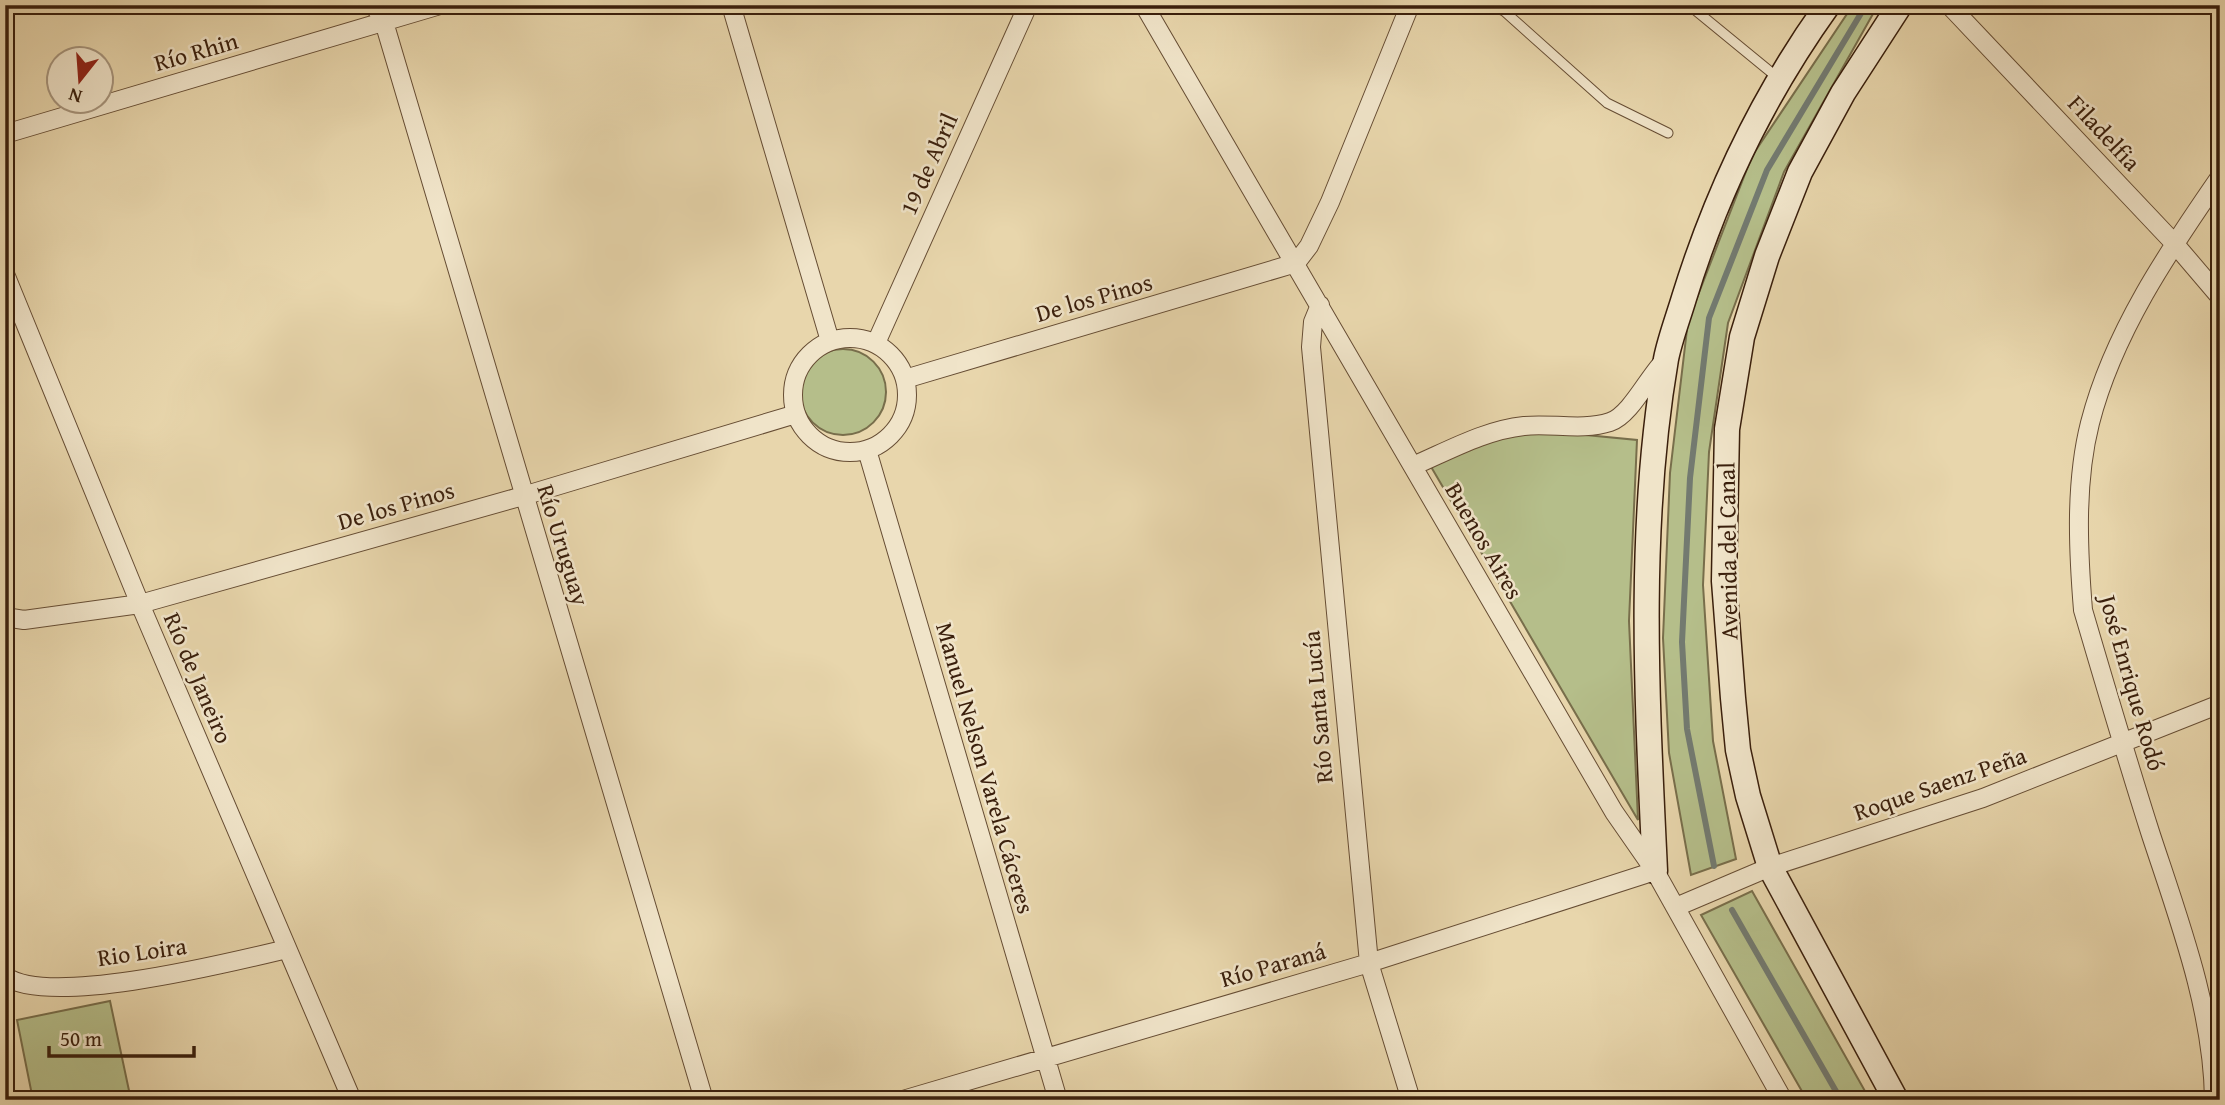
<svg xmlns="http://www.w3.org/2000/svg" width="2225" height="1105" viewBox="0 0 2225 1105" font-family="'Gentium Book Plus',serif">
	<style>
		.green { fill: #b5be8a; stroke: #786e4b; stroke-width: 2 }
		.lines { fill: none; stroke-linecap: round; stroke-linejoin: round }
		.stream { stroke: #737a70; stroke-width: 6 }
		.lane-casing { stroke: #664d34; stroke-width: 11 }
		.street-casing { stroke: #664d34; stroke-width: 20 }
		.secondary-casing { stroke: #3a1f0c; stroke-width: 27 }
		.lane { stroke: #f0e4c9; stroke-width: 9 }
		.street { stroke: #f0e4c9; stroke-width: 18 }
		.secondary { stroke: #f0e4c9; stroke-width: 24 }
		.labels { text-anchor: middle; stroke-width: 5; stroke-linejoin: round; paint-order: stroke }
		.street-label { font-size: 24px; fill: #3a1f0c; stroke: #f0e4c9 }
	</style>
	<rect width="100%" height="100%" fill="#e8d6ac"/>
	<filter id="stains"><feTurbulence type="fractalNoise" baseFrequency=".00286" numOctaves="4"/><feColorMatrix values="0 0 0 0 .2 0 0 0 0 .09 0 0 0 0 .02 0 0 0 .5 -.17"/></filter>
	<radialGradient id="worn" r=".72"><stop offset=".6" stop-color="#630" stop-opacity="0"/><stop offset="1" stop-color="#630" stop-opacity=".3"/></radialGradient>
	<path class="green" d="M1853,5H1878L1784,172L1728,323L1709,452L1703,585L1713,741L1736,859L1691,875L1669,753L1663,638L1670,473L1688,321L1752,156Z
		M800 392a43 43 0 1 1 86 0a43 43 0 1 1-86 0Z
		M1523,429L1637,440L1629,621L1638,820L1430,465Z
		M1752,891L1870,1100H1807L1701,915Z
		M110,1001L131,1100H33L17,1020Z"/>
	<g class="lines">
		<path class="stream" d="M1714,866L1687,729L1682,642L1690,478L1709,318L1767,170L1866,5
			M1732,910L1841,1100"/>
		<defs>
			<path id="lane" d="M1491,5L1504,11L1607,103L1668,133
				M1689,5L1778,78"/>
			<path id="street" d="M374,5L384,22L704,1100
				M731,5L830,341
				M1144,5L1614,812L1655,871L1783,1100
				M1949,5L2174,243L2220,297
				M5,134L440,5
				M5,274L140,604L352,1100
				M1320,305L1313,322L1311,347L1369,963L1411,1100
				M793 395a57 57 0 1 1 114 0a57 57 0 1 1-114 0Z
				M876,343L1028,5
				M905,379L1296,263L1309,246L1330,202L1410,5
				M867,450L1058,1100
				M1413,466C1448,451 1485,430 1524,426C1551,423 1583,431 1610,422C1631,415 1649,375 1666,359
				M5,617L24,620L140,604L523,496L796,414
				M1676,907L1770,867L1983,798L2220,704
				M5,976C49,1008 232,962 287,949
				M903,1100L1369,963L1655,871
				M2214,1100C2213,1010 2179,920 2151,835C2127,760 2105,685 2083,610C2078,549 2075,482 2090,423C2113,333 2168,252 2220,177"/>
			<path id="secondary" d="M1655,871C1647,701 1637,528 1666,359C1670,339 1678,318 1684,298C1716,194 1764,94 1828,5
				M1896,1100L1770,867L1748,796L1738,750L1733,698L1724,581L1727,429L1742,337L1767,256L1800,172L1843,93L1900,5"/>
		</defs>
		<use href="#lane" class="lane-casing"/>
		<use href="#street" class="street-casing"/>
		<use href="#secondary" class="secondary-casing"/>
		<use href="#lane" class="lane"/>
		<use href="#street" class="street"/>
		<use href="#secondary" class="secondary"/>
	</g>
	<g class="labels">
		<g class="street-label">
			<text transform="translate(196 52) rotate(-16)" y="8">Río Rhin</text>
			<text transform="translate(2104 133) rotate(47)" y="8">Filadelfia</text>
			<text transform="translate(929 164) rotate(-66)" y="8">19 de Abril</text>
			<text transform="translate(1094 298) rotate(-16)" y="8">De los Pinos</text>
			<text transform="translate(396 506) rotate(-16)" y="8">De los Pinos</text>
			<text transform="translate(1484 541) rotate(60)" y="8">Buenos Aires</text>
			<text transform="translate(563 545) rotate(73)" y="8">Río Uruguay</text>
			<text transform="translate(1728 551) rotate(-91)" y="8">Avenida del Canal</text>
			<text transform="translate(198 678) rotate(67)" y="8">Río de Janeiro</text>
			<text transform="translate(2132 683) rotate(74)" y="8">José Enrique Rodó</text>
			<text transform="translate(1318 707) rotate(-95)" y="8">Río Santa Lucía</text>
			<text transform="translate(985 768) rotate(74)" y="8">Manuel Nelson Varela Cáceres</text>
			<text transform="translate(1940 784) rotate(-19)" y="8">Roque Saenz Peña</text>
			<text transform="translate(142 952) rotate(-8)" y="8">Rio Loira</text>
			<text transform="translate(1273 965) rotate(-16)" y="8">Río Paraná</text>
		</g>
	</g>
	<rect width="2225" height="1105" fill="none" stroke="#e8d6ac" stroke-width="28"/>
	<rect x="7" y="7" width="2211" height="1091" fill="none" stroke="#3a1f0c" stroke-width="3.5"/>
	<rect x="14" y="14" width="2197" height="1077" fill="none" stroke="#3a1f0c" stroke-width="2"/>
	<g transform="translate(80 80) rotate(197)"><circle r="33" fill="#f0e4c9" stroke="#a7957d" stroke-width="2"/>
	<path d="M0-5L12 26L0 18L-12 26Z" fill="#8f2418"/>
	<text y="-10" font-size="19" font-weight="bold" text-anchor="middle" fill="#3a1f0c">N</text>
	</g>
	<path d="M49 1046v10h145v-10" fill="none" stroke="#3a1f0c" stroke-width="3.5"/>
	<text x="60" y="1046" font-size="21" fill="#3a1f0c" stroke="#f0e4c9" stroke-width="5" paint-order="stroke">50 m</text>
	<rect width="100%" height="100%" filter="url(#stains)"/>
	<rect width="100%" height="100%" fill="url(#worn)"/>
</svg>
